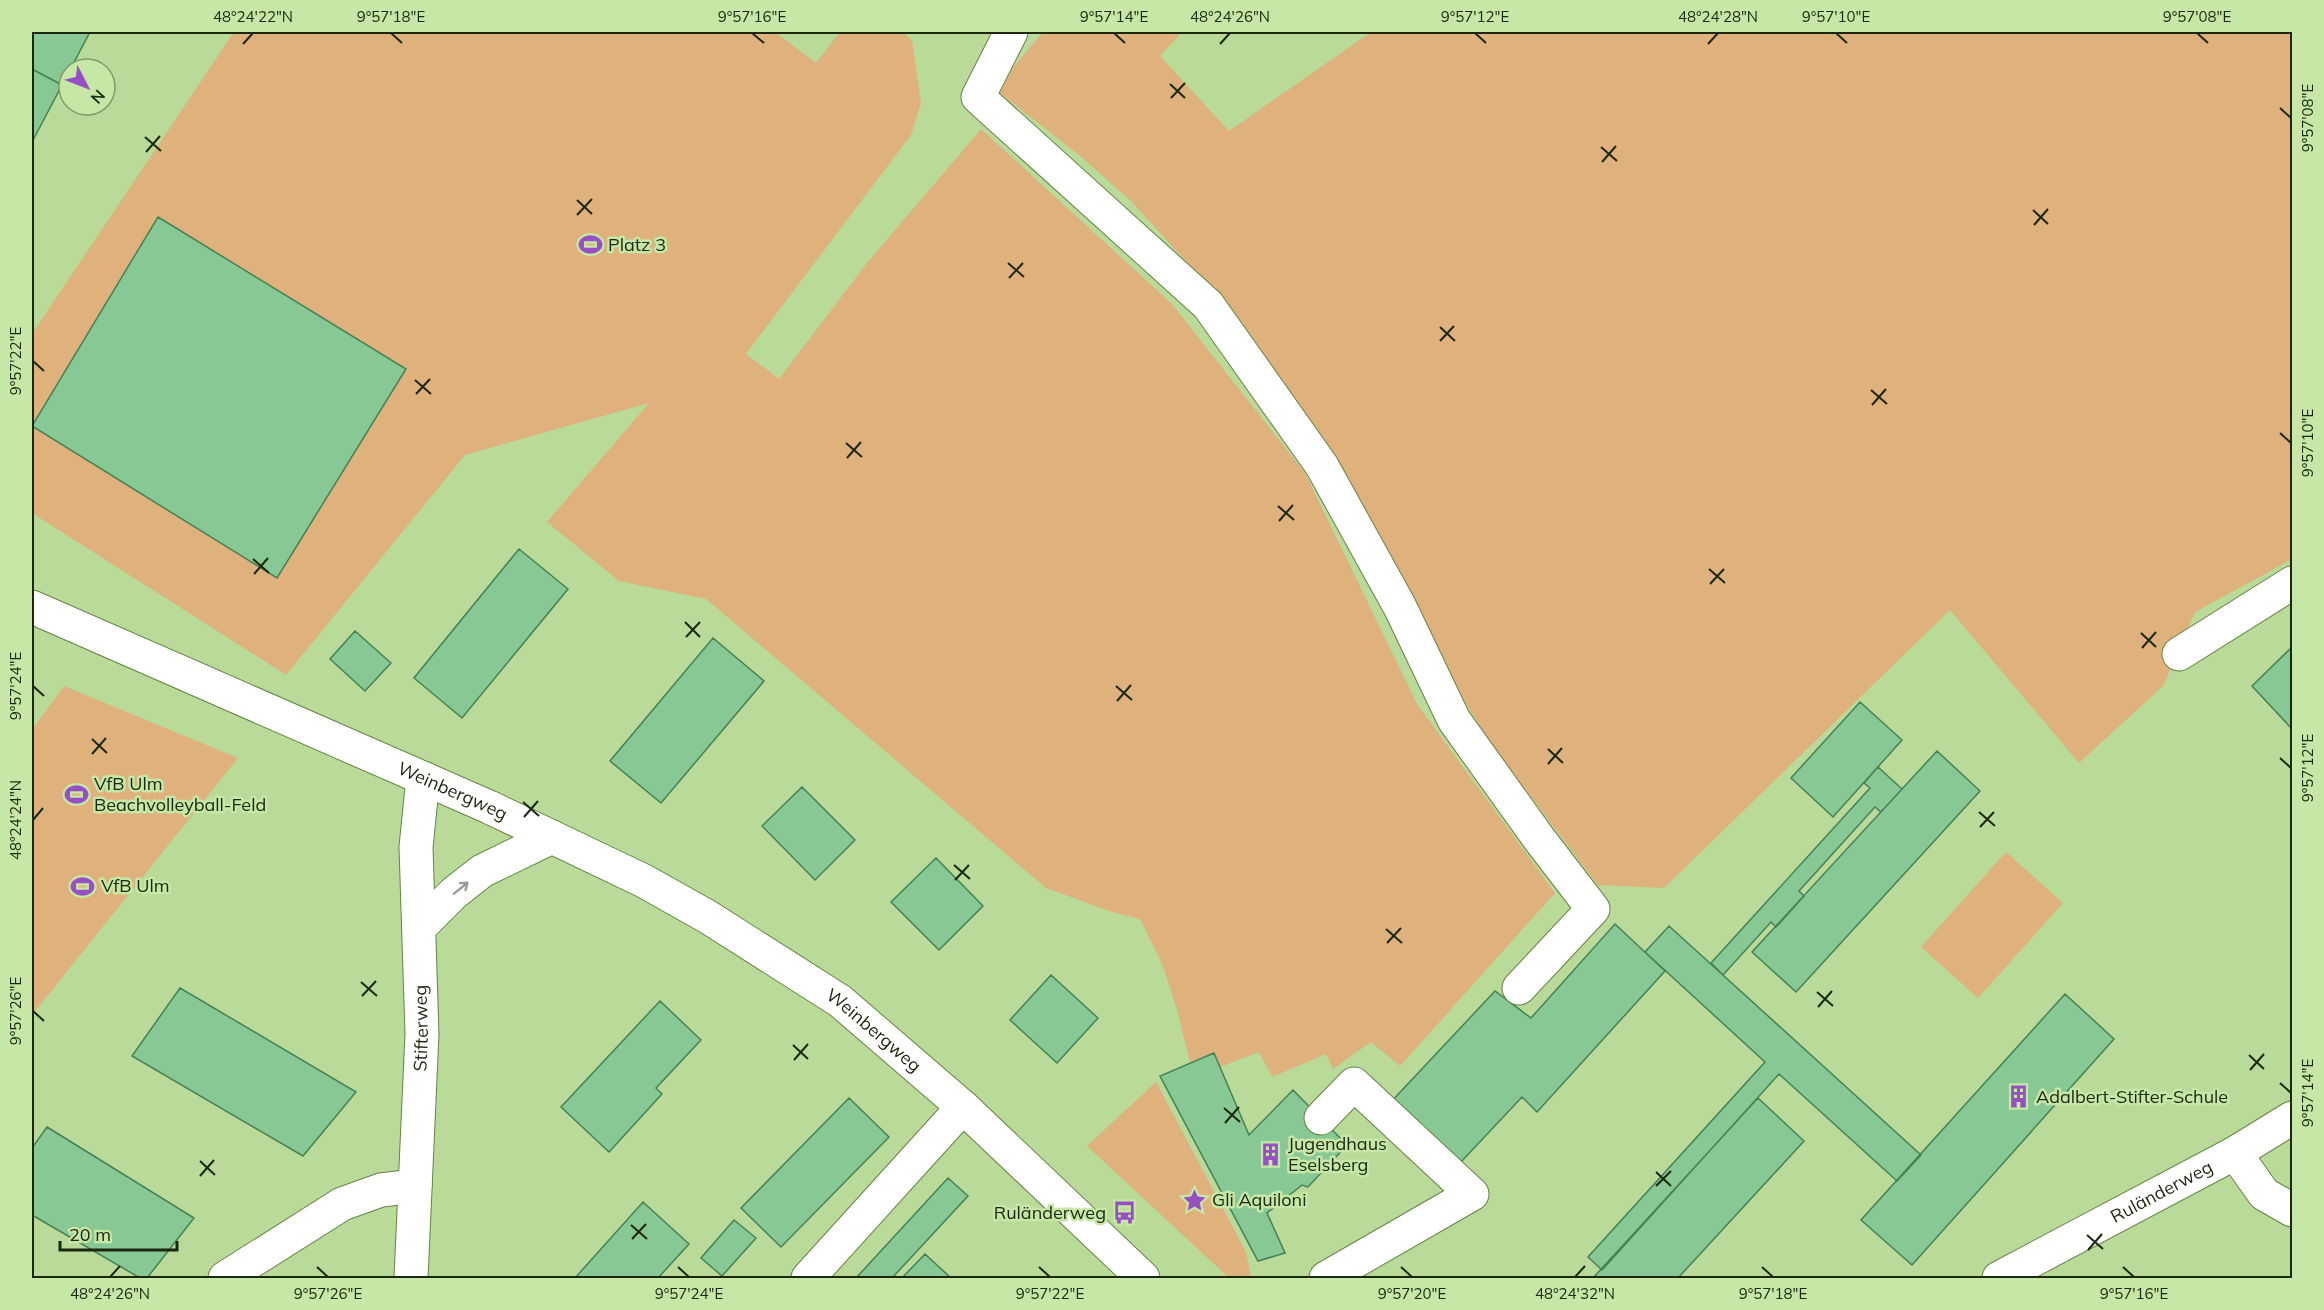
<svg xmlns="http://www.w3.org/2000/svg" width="2324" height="1310" viewBox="0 0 2324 1310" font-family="Mulish,sans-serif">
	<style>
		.green { fill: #deb17d }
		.building { fill: #88c895; stroke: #468154; stroke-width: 1.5 }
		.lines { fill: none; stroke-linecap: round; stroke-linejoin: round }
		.minor-casing { stroke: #668345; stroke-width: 35 }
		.minor { stroke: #fff; stroke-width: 33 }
		.oneway { stroke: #989e93 }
		.ticks { fill: none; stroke: #1b270e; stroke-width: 2 }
		.labels { text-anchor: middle; stroke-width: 5; stroke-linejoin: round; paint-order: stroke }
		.poi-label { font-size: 18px; fill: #1b270e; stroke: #c6e7a5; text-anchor: start }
		.street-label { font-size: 18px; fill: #1b270e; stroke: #c6e7a5 }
		.neatline { fill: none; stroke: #1b270e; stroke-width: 2 }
		.ticks-label { font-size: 15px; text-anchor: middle; fill: #1b270e }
	</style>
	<rect width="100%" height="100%" fill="#b9da98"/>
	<path class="green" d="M234,32H775L816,63L840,32H902L912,40L921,103L911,135L746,354L779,379L867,263L981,129L1172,304L1305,473L1417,704L1555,893L1400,1066L1371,1042L1333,1069L1326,1054L1272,1077L1259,1052L1220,1067L1214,1054L1190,1063L1178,1013L1163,966L1140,919L1112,912L1046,888L706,599L619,581L547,522L649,403L465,455L286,675L32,513V334Z
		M1043,32H1182L1160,56L1229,131L1371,32H2292V559L2195,612L2163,686L2079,763L1950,610L1664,888L1598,885L1492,746L1213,291L1130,200L1079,155L1000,93L1012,69Z
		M64,686L238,758L32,1015V730Z
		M2006,852L2063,903L1978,998L1921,947Z
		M1156,1082L1246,1252L1251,1278H1229L1087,1146Z"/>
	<path class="building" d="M32,32H90L62,85L32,69Z
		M32,69L62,85L32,142Z
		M158,217L406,369L277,578L32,426Z
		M519,549L568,589L462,718L414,678Z
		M355,631L391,663L365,691L330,659Z
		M713,638L764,681L661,803L610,761Z
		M2292,647V729L2252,686Z
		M1860,702L1902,740L1833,817L1791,778Z
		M1937,751L1980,791L1796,992L1752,952Z
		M1878,767L1902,789L1881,812L1875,807L1799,891L1804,896L1776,927L1771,922L1723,975L1711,963L1870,788L1864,783Z
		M802,787L855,840L815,880L762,826Z
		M936,858L983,906L939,950L891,902Z
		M1615,924L1665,971L1537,1112L1522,1097L1460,1163L1390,1103L1495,991L1531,1018Z
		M1669,926L1921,1155L1897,1181L1779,1074L1602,1270L1588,1257L1765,1062L1645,952Z
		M1051,975L1098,1018L1057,1063L1010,1020Z
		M180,988L356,1092L303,1156L132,1056Z
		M2065,994L2114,1039L1912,1265L1861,1220Z
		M660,1001L701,1040L656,1088L662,1094L609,1152L561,1107Z
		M1214,1053L1249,1135L1293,1090L1347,1145L1308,1187L1302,1185L1267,1213L1285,1253L1258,1261L1160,1076Z
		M849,1098L889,1137L781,1247L741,1208Z
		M1758,1098L1804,1141L1678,1278H1593Z
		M47,1127L194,1218L147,1278H140L32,1215V1148Z
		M948,1178L968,1196L892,1278H856Z
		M643,1202L689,1244L658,1278H575Z
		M734,1220L756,1238L722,1276L701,1258Z
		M925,1254L951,1278H902Z"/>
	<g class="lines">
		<defs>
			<g id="minor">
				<path d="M1011,32L978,97L1208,305L1322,466L1400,607L1454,720L1540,840L1593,909L1519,988"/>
				<path id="s1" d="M32,607L489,807L644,881L708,917L840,1001L963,1107L1143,1278"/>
				<path d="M2179,654L2292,583"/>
				<path d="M419,928L454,893L482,871L552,837"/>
				<path d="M1321,1118L1354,1084L1472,1194L1326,1278"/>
				<path d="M2235,1153L2264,1194L2292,1210"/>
				<path d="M225,1278L342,1204L381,1190L415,1186"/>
				<path id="s2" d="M411,1278L422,1034L416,847L423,778"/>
				<path d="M808,1278L963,1107"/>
				<path id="s3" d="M1999,1278L2235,1153L2292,1118"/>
			</g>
		</defs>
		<use href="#minor" class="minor-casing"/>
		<use href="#minor" class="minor"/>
	</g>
	<defs><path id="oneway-shaft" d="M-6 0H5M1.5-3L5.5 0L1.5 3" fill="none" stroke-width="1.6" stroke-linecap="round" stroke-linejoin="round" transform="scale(1.5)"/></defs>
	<use class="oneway" href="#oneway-shaft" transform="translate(461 888) rotate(-39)"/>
	<path class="ticks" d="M391,33L402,43M752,33L764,43M1114,33L1125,43M1475,33L1486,43M1836,33L1847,43M2197,33L2208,43M243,44L253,33M1220,44L1230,33M1708,44L1718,33M1170,84L1185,98M1171,98L1185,83M2280,108L2291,118M145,137L161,151M1601,147L1617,161M146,152L160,136M1602,162L1616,146M577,200L592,214M2033,210L2048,224M577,215L592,199M2034,225L2048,209M1008,263L1024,277M1009,278L1023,263M1440,327L1455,341M1440,341L1454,326M33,361L44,371M415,380L431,394M1871,390L1887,404M416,394L430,379M1872,405L1886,389M2280,433L2291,443M846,443L862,457M847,458L861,442M1278,506L1294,520M1279,521L1293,505M253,559L269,573M1709,569L1725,583M254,574L268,558M1710,584L1724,569M685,622L700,637M2141,633L2156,647M686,637L700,622M2142,648L2156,632M33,686L44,696M1116,686L1132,700M1117,701L1131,685M92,739L107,753M1548,749L1563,763M92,754L106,738M2280,758L2291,768M1548,764L1562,748M523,802L539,816M1979,812L1995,826M524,817L538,801M33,820L43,808M1980,827L1994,812M954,865L970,879M955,880L969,865M1386,929L1402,943M1387,943L1401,928M361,982L377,996M1817,992L1833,1006M362,996L376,981M1818,1007L1832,991M33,1011L44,1021M793,1045L808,1059M2249,1055L2264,1069M794,1060L808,1044M2250,1070L2264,1054M2280,1083L2291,1093M1224,1108L1240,1122M1225,1123L1239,1107M200,1161L215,1175M1656,1172L1671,1186M200,1176L214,1160M1656,1186L1671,1171M631,1225L647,1239M2087,1235L2103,1249M632,1239L646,1224M2088,1250L2102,1234M317,1267L328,1277M678,1267L689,1277M1039,1267L1050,1277M1401,1267L1412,1277M1762,1267L1773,1277M2123,1267L2134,1277M110,1277L120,1266M1575,1277L1585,1266"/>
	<defs>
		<symbol id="stadium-bare" viewBox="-9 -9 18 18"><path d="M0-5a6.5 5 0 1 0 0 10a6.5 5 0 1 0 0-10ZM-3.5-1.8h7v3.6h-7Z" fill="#9750c4" stroke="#c6e7a5" stroke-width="2.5" paint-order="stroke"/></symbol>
		<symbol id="building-bare" viewBox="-9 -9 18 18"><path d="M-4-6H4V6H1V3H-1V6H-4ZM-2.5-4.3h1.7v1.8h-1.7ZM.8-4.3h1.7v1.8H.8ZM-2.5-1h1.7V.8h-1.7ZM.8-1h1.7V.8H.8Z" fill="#9750c4" stroke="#c6e7a5" stroke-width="2.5" paint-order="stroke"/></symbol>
		<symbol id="sight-bare" viewBox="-9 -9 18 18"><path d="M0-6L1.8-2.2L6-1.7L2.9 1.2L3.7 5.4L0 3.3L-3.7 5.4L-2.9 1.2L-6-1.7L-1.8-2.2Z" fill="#9750c4" stroke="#c6e7a5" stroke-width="2.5" paint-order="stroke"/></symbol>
		<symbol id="bus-bare" viewBox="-9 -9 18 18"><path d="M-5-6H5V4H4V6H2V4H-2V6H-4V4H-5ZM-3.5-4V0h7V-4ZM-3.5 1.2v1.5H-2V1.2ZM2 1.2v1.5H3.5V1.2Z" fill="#9750c4" stroke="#c6e7a5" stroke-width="2.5" paint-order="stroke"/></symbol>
	</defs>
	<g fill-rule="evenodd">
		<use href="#stadium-bare" x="574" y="228" width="33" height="33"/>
		<use href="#stadium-bare" x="60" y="778" width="33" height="33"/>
		<use href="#stadium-bare" x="66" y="870" width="33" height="33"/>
		<use href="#building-bare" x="2002" y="1080" width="33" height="33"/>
		<use href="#building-bare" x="1254" y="1138" width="33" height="33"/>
		<use href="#sight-bare" x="1178" y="1184" width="33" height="33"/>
		<use href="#bus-bare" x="1108" y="1196" width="33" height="33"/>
	</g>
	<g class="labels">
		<g class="poi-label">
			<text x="608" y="251">Platz 3</text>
			<text x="94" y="790">VfB Ulm<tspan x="94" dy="21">Beachvolleyball-Feld</tspan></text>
			<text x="101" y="892">VfB Ulm</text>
			<text x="2036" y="1103">Adalbert-Stifter-Schule</text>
			<text x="1288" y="1150">Jugendhaus<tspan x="1288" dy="21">Eselsberg</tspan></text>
			<text x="1212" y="1206">Gli Aquiloni</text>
			<text x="1106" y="1219" text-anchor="end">Ruländerweg</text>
		</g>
		<g class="street-label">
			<text dy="6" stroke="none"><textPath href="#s1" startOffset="459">Weinbergweg</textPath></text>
			<text dy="6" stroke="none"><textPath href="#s2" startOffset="250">Stifterweg</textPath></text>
			<text dy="6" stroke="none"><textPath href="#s1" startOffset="945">Weinbergweg</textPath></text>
			<text dy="6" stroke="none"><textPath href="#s3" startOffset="184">Ruländerweg</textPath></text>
		</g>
	</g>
	<rect width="2324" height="1310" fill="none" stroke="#c6e7a5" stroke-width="66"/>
	<g transform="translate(87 87) rotate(132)"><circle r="28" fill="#c6e7a5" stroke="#829a69" stroke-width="1.5"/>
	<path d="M0-4.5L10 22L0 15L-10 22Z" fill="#9750c4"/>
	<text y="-9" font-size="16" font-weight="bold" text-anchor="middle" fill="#1b270e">N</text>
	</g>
	<path d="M60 1241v9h117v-9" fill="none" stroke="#1b270e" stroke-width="3"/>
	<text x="69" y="1241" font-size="18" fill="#1b270e" stroke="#c6e7a5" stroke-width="4.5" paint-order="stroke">20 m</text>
	<rect x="33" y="33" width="2258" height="1244" class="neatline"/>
	<g class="ticks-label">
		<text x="253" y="22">48°24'22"N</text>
		<text x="391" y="22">9°57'18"E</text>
		<text x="752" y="22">9°57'16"E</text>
		<text x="1114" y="22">9°57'14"E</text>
		<text x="1230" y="22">48°24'26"N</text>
		<text x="1475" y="22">9°57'12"E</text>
		<text x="1718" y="22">48°24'28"N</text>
		<text x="1836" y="22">9°57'10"E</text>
		<text x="2197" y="22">9°57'08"E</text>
		<text transform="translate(2308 118) rotate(-90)" y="5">9°57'08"E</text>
		<text transform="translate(16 361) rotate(-90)" y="5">9°57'22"E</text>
		<text transform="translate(2308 443) rotate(-90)" y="5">9°57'10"E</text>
		<text transform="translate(16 686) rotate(-90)" y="5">9°57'24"E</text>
		<text transform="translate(2308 768) rotate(-90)" y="5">9°57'12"E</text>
		<text transform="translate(16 820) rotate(-90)" y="5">48°24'24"N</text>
		<text transform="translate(16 1011) rotate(-90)" y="5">9°57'26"E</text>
		<text transform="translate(2308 1093) rotate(-90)" y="5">9°57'14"E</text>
		<text x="110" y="1299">48°24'26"N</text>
		<text x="328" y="1299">9°57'26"E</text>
		<text x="689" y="1299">9°57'24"E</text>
		<text x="1050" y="1299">9°57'22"E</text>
		<text x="1412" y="1299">9°57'20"E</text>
		<text x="1575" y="1299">48°24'32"N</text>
		<text x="1773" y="1299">9°57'18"E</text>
		<text x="2134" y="1299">9°57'16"E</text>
	</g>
</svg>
